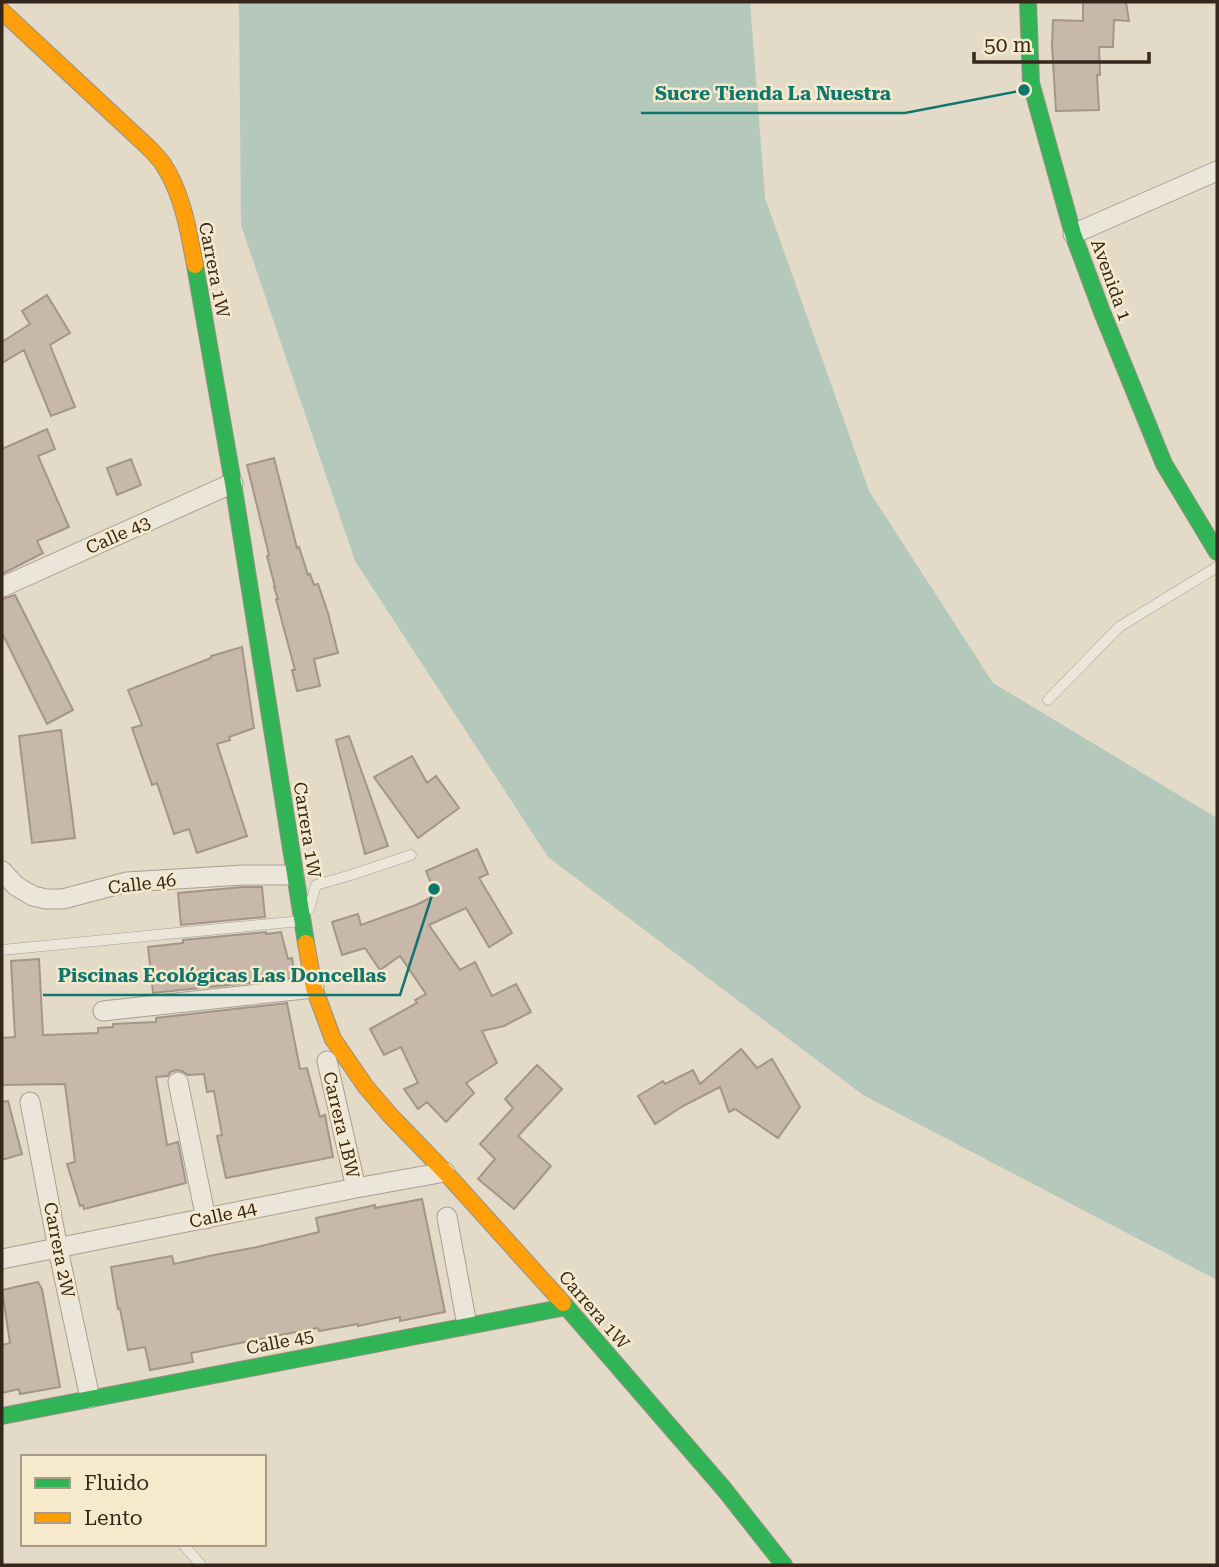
<svg xmlns="http://www.w3.org/2000/svg" width="1219" height="1567" viewBox="0 0 1219 1567" font-family="'Roboto Serif',serif">
	<style>
		.water { fill: #b4c8bb }
		.building { fill: #c7b8a9; stroke: #a39688; stroke-width: 2 }
		.lines { fill: none; stroke-linecap: round; stroke-linejoin: round }
		.lane-casing { stroke: #a89f92; stroke-width: 11 }
		.street-casing { stroke: #a89f92; stroke-width: 21 }
		.fast-casing { stroke: #978f82; stroke-width: 18 }
		.slow-casing { stroke: #978f82; stroke-width: 18 }
		.lane { stroke: #ebe5da; stroke-width: 10 }
		.street { stroke: #ebe5da; stroke-width: 19 }
		.fast { stroke: #30b455; stroke-width: 16 }
		.slow { stroke: #ff9f0a; stroke-width: 16 }
		.labels { text-anchor: middle; stroke-width: 5; stroke-linejoin: round; paint-order: stroke }
		.street-label { font-size: 18px; fill: #35271b; stroke: #f6e9cc }
		.leader { fill: none; stroke: #0f766e; stroke-width: 2.5 }
		.callout-dot { fill: #0f766e; stroke: #f6e9cc; stroke-width: 2.5 }
		.callout-label { font-size: 19px; text-anchor: middle; font-weight: bold; fill: #0f766e; stroke: #f6e9cc; stroke-width: 5; stroke-linejoin: round; paint-order: stroke }
	</style>
	<rect width="100%" height="100%" fill="#e3dbc8"/>
	<path class="water" d="M239,2H750L765,198L869,491L993,683L1217,818V1280L863,1095L548,857L355,561L241,225Z"/>
	<path class="building" d="M1083,2H1126L1129,21L1114,20L1113,47H1099L1100,75H1097L1099,110L1056,111L1052,45L1053,20L1083,21Z
		M47,295L70,333L50,345L75,407L51,416L24,350L2,363V342L30,324L22,311Z
		M47,429L55,449L38,456L69,527L37,541L43,553L2,574V449Z
		M274,458L297,548L299,547L308,575L310,574L314,585L318,584L328,613L338,653L314,659L320,686L297,691L292,670H295L276,599H278L274,587H275L267,556L269,555L247,465Z
		M131,459L141,485L117,495L107,468Z
		M15,595L73,710L47,724L2,633V599Z
		M242,647L254,728L229,737L230,740L217,744L247,836L197,853L189,829L174,834L157,783L152,785L132,728L142,725L128,690L211,658V656Z
		M61,730L75,838L32,843L19,736Z
		M349,736L388,846L365,854L336,740Z
		M412,756L427,783L436,776L459,808L418,838L374,777Z
		M477,849L488,874L479,878L512,933L489,947L466,908L429,925L460,970L475,962L492,996L516,984L531,1012L504,1026L482,1031L497,1063L466,1083L474,1093L446,1122L427,1102L418,1109L404,1089L418,1083L401,1047L384,1055L370,1029L417,1003L415,1000L426,994L400,956L380,970L365,948L342,955L332,922L358,914L361,925L416,905L436,895L426,871Z
		M243,887H262L265,917L181,925L178,893Z
		M266,932V934L281,932L288,959L292,958L295,978L153,993L148,947L183,943V940Z
		M39,959L43,1035L98,1033V1028L113,1027V1024L156,1022V1018L287,1003L300,1069L307,1068L320,1117L325,1115L333,1157L226,1178L217,1136L222,1135L214,1091L207,1092L204,1074L188,1075L182,1071L176,1070L170,1072L168,1076L156,1077L167,1145L178,1142L186,1183L84,1209L83,1205L80,1206L67,1164L75,1162L65,1084L2,1085V1038L15,1037L11,961Z
		M741,1049L757,1068L772,1059L800,1107L778,1138L735,1109L729,1112L720,1087L683,1106L655,1124L638,1096L663,1081L665,1084L693,1070L700,1084Z
		M537,1065L562,1089L518,1136L551,1166L514,1209L478,1179L495,1159L480,1144L513,1108L505,1099Z
		M8,1101L22,1154L2,1160V1102Z
		M422,1199L445,1312L400,1321V1317L358,1326V1324L319,1331L318,1328L275,1336L191,1353L193,1362L150,1370L145,1347L128,1350L120,1309H118L111,1267L172,1256L174,1264L214,1255L257,1247L319,1232L316,1218L375,1205V1208Z
		M38,1282L42,1289L60,1387L20,1394L19,1389L2,1393V1345L10,1343L2,1290Z"/>
	<g class="lines">
		<defs>
			<path id="lane" d="M1048,700L1119,627L1217,567
				M309,909L316,885L351,875L411,855
				M2,950L301,921
				M183,1544L201,1565"/>
			<path id="street" d="M1073,234L1217,171
				M2,587L233,483
				M2,871L16,886L33,896L46,899H63L127,882L243,875H294
				M103,1011L314,988
				M327,1061L356,1188
				M178,1082L206,1219
				M30,1102L58,1249L90,1398
				M447,1217L467,1325
				M2,1259L356,1188L445,1172"/>
			<path id="fast" d="M1028,2L1031,83L1073,234L1102,312L1164,464L1217,552
				M195,265L233,483L306,943
				M563,1303L724,1489L784,1565
				M2,1416L566,1307"/>
			<path id="slow" d="M2,11L148,147C153,152 159,158 163,164C182,192 189,232 195,265
				M306,943L314,988L333,1039L366,1087L389,1114L445,1172L563,1303"/>
		</defs>
		<use href="#lane" class="lane-casing"/>
		<use href="#street" class="street-casing"/>
		<use href="#fast" class="fast-casing"/>
		<use href="#slow" class="slow-casing"/>
		<use href="#lane" class="lane"/>
		<use href="#street" class="street"/>
		<use href="#fast" class="fast"/>
		<use href="#slow" class="slow"/>
	</g>
	<g class="labels">
		<g class="street-label">
			<text transform="translate(214 270) rotate(79)" y="6">Carrera 1W</text>
			<text transform="translate(1111 280) rotate(70)" y="6">Avenida 1</text>
			<text transform="translate(118 535) rotate(-24)" y="6">Calle 43</text>
			<text transform="translate(307 830) rotate(81)" y="6">Carrera 1W</text>
			<text transform="translate(142 884) rotate(-7)" y="6">Calle 46</text>
			<text transform="translate(341 1125) rotate(77)" y="6">Carrera 1BW</text>
			<text transform="translate(223 1215) rotate(-12)" y="6">Calle 44</text>
			<text transform="translate(59 1250) rotate(79)" y="6">Carrera 2W</text>
			<text transform="translate(594 1310) rotate(49)" y="6">Carrera 1W</text>
			<text transform="translate(280 1342) rotate(-11)" y="6">Calle 45</text>
		</g>
	</g>
	<path class="leader" d="M1024 90L905 113H641M434 889L400 995H43"/>
	<g class="callout-dot">
		<circle cx="1024" cy="90" r="7"/>
		<circle cx="434" cy="889" r="7"/>
	</g>
	<g class="callout-label">
		<text x="773" y="100">Sucre Tienda La Nuestra</text>
		<text x="222" y="982">Piscinas Ecológicas Las Doncellas</text>
	</g>
	<rect width="1219" height="1567" fill="none" stroke="#35271b" stroke-width="7"/>
	<rect x="21" y="1455" width="245" height="91" fill="#f6e9cc" stroke="#a99b85" stroke-width="2"/>
	<rect x="35" y="1478" width="35" height="10" fill="#30b455" stroke="#a99b85" stroke-width="2"/>
	<text x="84" y="1490" font-size="21" fill="#35271b">Fluido</text>
	<rect x="35" y="1513" width="35" height="10" fill="#ff9f0a" stroke="#a99b85" stroke-width="2"/>
	<text x="84" y="1525" font-size="21" fill="#35271b">Lento</text>
	<path d="M974 52v10h175v-10" fill="none" stroke="#35271b" stroke-width="3.5"/>
	<text x="984" y="52" font-size="21" fill="#35271b" stroke="#f6e9cc" stroke-width="5" paint-order="stroke">50 m</text>
</svg>
